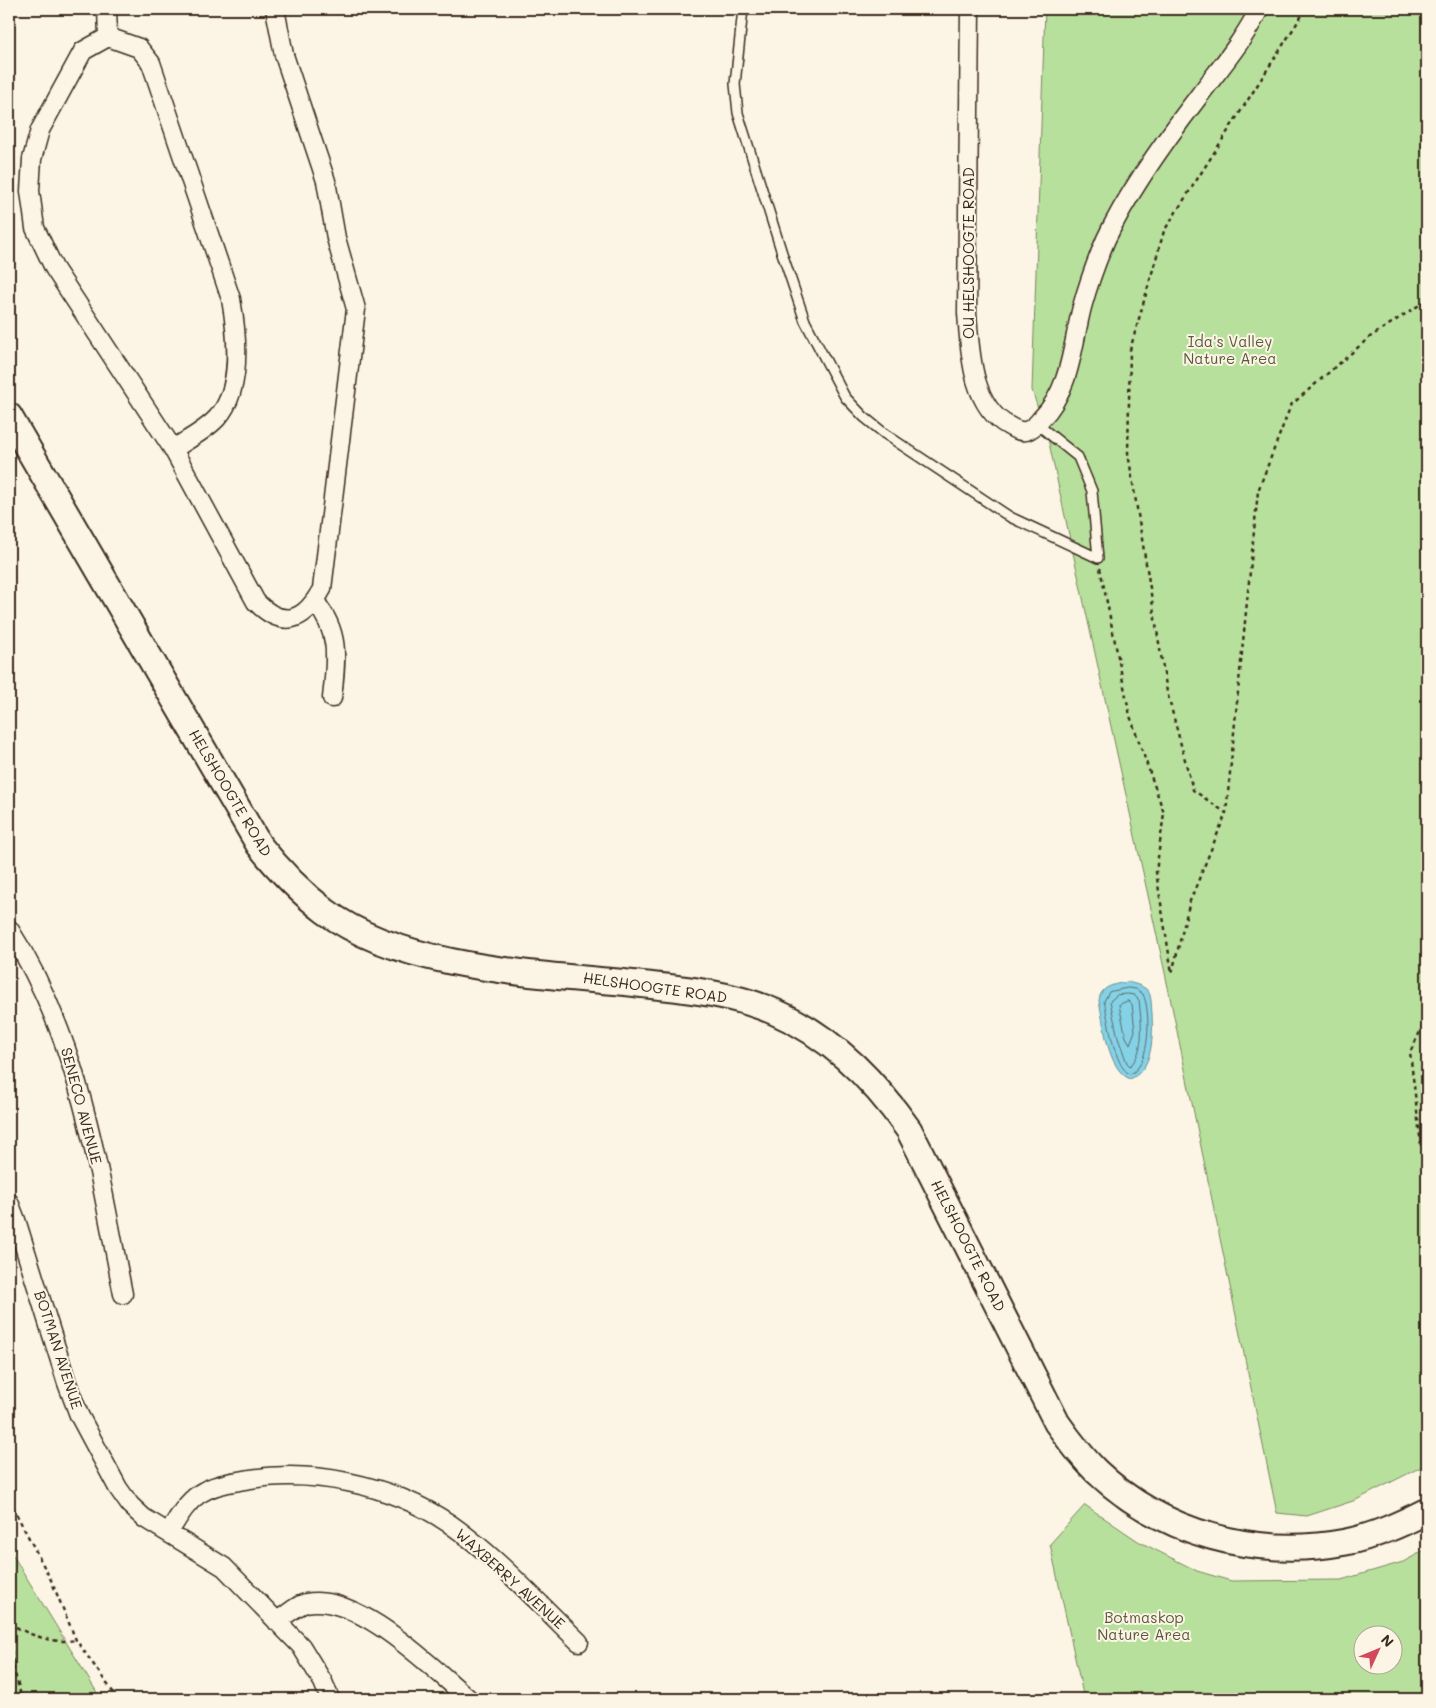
<svg xmlns="http://www.w3.org/2000/svg" width="1436" height="1708" viewBox="0 0 1436 1708" font-family="Mali,sans-serif">
	<style>
		.green { fill: #b8e09d; stroke: #7a855e; fill-rule: evenodd }
		.water { fill: #85d1e5; stroke: #678e95 }
		.lines { fill: none; stroke-linecap: round; stroke-linejoin: round }
		.shore { stroke: #596d6e; stroke-width: 1 }
		.service-casing { stroke: #3b2a1e; stroke-width: 12 }
		.minor-casing { stroke: #3b2a1e; stroke-width: 21 }
		.secondary-casing { stroke: #3b2a1e; stroke-width: 29 }
		.path { stroke: #3b2a1e; stroke-width: 2.5; stroke-dasharray: 4 4; stroke-linecap: butt }
		.service { stroke: #fcf5e5; stroke-width: 9 }
		.minor { stroke: #fcf5e5; stroke-width: 18 }
		.secondary { stroke: #fcf5e5; stroke-width: 25 }
		.labels { text-anchor: middle; stroke-width: 4; stroke-linejoin: round; paint-order: stroke }
		.street-label { font-size: 15px; fill: #3b2a1e; stroke: #fcf5e5 }
		.park-label { font-size: 15px; fill: #5a583e; stroke: #fcf5e5 }
	</style>
	<rect width="100%" height="100%" fill="#fcf5e5"/>
	<filter id="ink" filterUnits="userSpaceOnUse"><feTurbulence type="fractalNoise" baseFrequency=".02" numOctaves="2"/><feDisplacementMap in="SourceGraphic" scale="10" xChannelSelector="R" yChannelSelector="G"/><feConvolveMatrix kernelMatrix="1 2 1 2 8 2 1 2 1" color-interpolation-filters="sRGB"/></filter>
	<g filter="url(#ink)">
		<path class="green" d="M1045,9H1427V1464L1356,1500L1307,1516L1277,1513L1165,973L1049,443L1032,390Z
			M1085,1505L1138,1541L1197,1571L1231,1581L1341,1580L1403,1562L1427,1549V1699H1084L1050,1544ZM1364,1636H1394V1666H1364Z
			M9,1549L101,1699H9Z"/>
		<path class="water" d="M1128,982C1134,984 1142,985 1147,990C1152,995 1151,1005 1152,1013C1153,1035 1154,1069 1130,1079C1107,1069 1104,1024 1099,1001C1100,986 1115,984 1128,982Z"/>
		<g class="lines">
			<path class="shore" d="M1128,988L1136,989L1143,994C1151,1011 1151,1066 1130,1074C1114,1068 1108,1017 1104,1001L1109,992Z
				M1128,994L1134,995L1139,1000C1141,1020 1146,1051 1130,1066L1127,1063L1118,1038L1110,1001L1117,995Z
				M1128,1001L1132,1004L1135,1031L1130,1044L1126,1037L1119,1005Z"/>
			<defs>
				<path id="service" d="M743,9L735,84L738,113L782,253L805,321L845,397L864,417L885,434L1010,517L1098,558
					M1037,424L1078,457L1092,491L1098,558"/>
				<path id="minor" d="M107,9L108,37
					M970,9L967,313C970,350 971,406 1009,426C1014,429 1021,432 1026,431C1032,429 1038,423 1041,419C1071,389 1072,346 1082,307C1088,285 1097,260 1106,239C1129,190 1166,139 1199,96C1220,68 1244,40 1259,9
					M108,37L139,48L151,63L231,299C237,333 243,390 217,418C205,431 187,440 173,449L54,268L35,228L30,191L32,159L40,130L83,51Z
					M173,449L256,602C283,629 304,622 322,589L356,309L336,238L326,181L284,55L275,9
					M315,602C341,633 336,660 332,698
					M9,929C80,1039 98,1168 123,1294
					M9,1202L16,1220L67,1383L79,1415L118,1488L130,1505L144,1518L224,1567L301,1646L323,1682L330,1699
					M169,1532C178,1518 185,1504 199,1494C211,1486 225,1483 239,1481C309,1467 391,1484 450,1524C496,1556 538,1603 579,1642
					M277,1622C286,1615 295,1606 306,1603C358,1592 432,1668 469,1699"/>
				<path id="secondary" d="M9,416L259,845C279,870 300,892 325,911C403,970 543,974 638,984C684,989 731,993 775,1012C831,1036 874,1080 909,1130L1057,1423C1069,1440 1081,1456 1096,1471C1162,1534 1256,1559 1346,1542C1375,1536 1401,1524 1427,1511"/>
			</defs>
			<use href="#service" class="service-casing"/>
			<use href="#minor" class="minor-casing"/>
			<use href="#secondary" class="secondary-casing"/>
			<path class="path" d="M1306,9L1164,231L1130,350L1128,453L1167,692L1193,790L1226,813L1258,491L1291,405L1370,337L1427,300
				M1100,568L1130,716L1164,813L1156,872L1172,973L1190,901L1226,813
				M1427,1018L1410,1052L1421,1145L1427,1152
				M9,1500L51,1580L76,1640L118,1699
				M9,1623C29,1635 52,1644 76,1640
				M9,1635L14,1670L22,1699"/>
			<use href="#service" class="service"/>
			<use href="#minor" class="minor"/>
			<use href="#secondary" class="secondary"/>
		</g>
	</g>
	<g class="labels">
		<g class="street-label">
			<text transform="translate(969 253) rotate(-90)" y="5">OU HELSHOOGTE ROAD</text>
			<text transform="translate(230 793) rotate(59)" y="5">HELSHOOGTE ROAD</text>
			<text transform="translate(655 988) rotate(8)" y="5">HELSHOOGTE ROAD</text>
			<text transform="translate(81 1106) rotate(75)" y="5">SENECO AVENUE</text>
			<text transform="translate(968 1246) rotate(63)" y="5">HELSHOOGTE ROAD</text>
			<text transform="translate(58 1350) rotate(72)" y="5">BOTMAN AVENUE</text>
			<text transform="translate(510 1579) rotate(42)" y="5">WAXBERRY AVENUE</text>
		</g>
		<g class="park-label">
			<text x="1230" y="347">Ida's Valley<tspan x="1230" dy="17">Nature Area</tspan></text>
			<text x="1144" y="1623">Botmaskop<tspan x="1144" dy="17">Nature Area</tspan></text>
		</g>
	</g>
	<rect width="1436" height="1708" fill="none" stroke="#fcf5e5" stroke-width="30"/>
	<rect x="15" y="15" width="1406" height="1678" fill="none" stroke="#3b2a1e" stroke-width="2" filter="url(#ink)"/>
	<g transform="translate(1378 1650) rotate(46)"><circle r="24" fill="#fcf5e5" stroke="#afa495"/>
	<path d="M0-4L9 19L0 12L-9 19Z" fill="#d1495b"/>
	<text y="-8" font-size="14" font-weight="bold" text-anchor="middle" fill="#3b2a1e">N</text>
	</g>
</svg>
